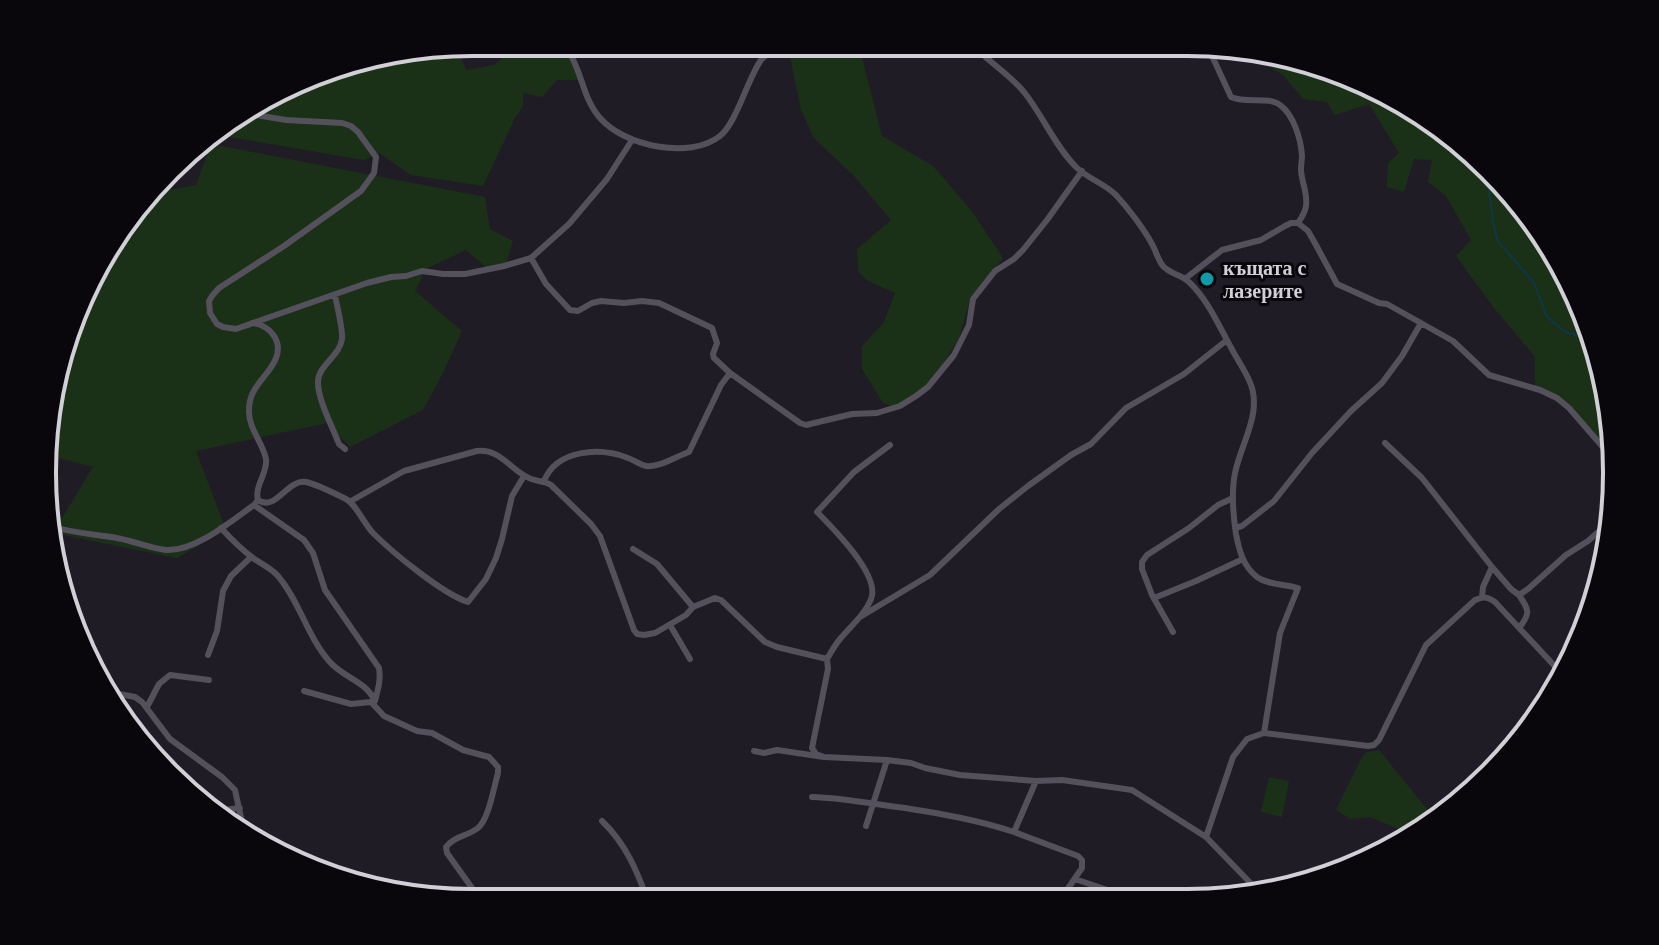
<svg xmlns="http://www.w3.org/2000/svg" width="1659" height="945" viewBox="0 0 1659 945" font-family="'Times New Roman',serif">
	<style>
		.green { fill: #1a3118 }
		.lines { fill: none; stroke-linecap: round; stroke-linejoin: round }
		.stream { stroke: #0e3747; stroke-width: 2 }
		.minor { stroke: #54505c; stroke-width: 6 }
		.culture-dot { fill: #0f9aa8; stroke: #09070c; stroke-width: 3 }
		.labels { text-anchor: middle; stroke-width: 6; stroke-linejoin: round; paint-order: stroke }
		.poi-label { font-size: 20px; font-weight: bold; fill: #d2d0d7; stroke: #09070c; text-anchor: start }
		.rim { fill: none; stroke: #d2d0d7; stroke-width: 4 }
	</style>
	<rect width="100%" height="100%" fill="#201c26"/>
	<path class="green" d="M522,42L557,43L571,57L579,80H557L542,97L523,93V106L515,118L483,186L411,175L379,153L364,160L224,136L236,117L335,65L424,50L425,54L458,50L466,70L494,65Z
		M787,42H858L882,136L933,166L971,210L1003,258L970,300L959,338L936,376L917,394L894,407L883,403L862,369V346L884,322L895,293L868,281L858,271L857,249L891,220L855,177L814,138L801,110Z
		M1244,49L1324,65L1402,100L1528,211L1555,266L1560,285L1566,288L1602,362L1608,451C1584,426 1567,405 1535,390V357L1494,308L1456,256L1471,240L1446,196L1428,182L1432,160L1414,159L1404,192L1387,187L1388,163L1399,153L1369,104L1335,115L1327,102L1303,99L1284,76Z
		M211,144L485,197L490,229L513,241L505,268H487L466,250L426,269L415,291L462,331L443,373L423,410L350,447L327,423L196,451L226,530L177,558L53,533L93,467L47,455L57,361L115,233L152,193L196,185Z
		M1379,750L1427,809L1425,815L1414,820L1412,827L1398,829L1370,817L1351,819L1336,810L1362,757L1367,752Z
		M1269,777L1289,781L1282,817L1261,812Z"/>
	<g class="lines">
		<path class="stream" d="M1295,59L1324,70L1344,74
			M1450,142L1451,143
			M1487,175L1493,221L1497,240L1534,283L1547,317L1564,331L1593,341"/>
		<path class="minor" d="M971,43C987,61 1008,73 1024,92C1043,116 1055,146 1076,167C1088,179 1104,183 1116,195C1128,208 1144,229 1152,244C1156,251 1158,260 1163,266C1170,274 1182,275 1189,282C1210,302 1220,329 1234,353C1239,362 1245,371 1249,380C1264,411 1241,443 1235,473C1231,493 1233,514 1236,534C1239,550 1243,566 1257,577C1268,585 1285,584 1298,588L1280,633L1264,733
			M1206,43L1231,97C1246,104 1269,96 1280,105C1294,115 1301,140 1302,156C1302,160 1301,164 1301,169C1301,181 1308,193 1306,206C1305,213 1302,217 1298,223
			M566,47C582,69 582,98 600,118C624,146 690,160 720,136C737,122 747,80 761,60C768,51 778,51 785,42
			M244,113L286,120L342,123L351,126L358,132L376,157L374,173L361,191L284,246L219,288L212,296L209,301L210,313L217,324L223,327L236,329L367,283L391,277L406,276L422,271L443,274H465L504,266L531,258L569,224L607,179L632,140
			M531,258L546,284L570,310L578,311L592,303L601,301L624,303L642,301L659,303L712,328L717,343L713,354L714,358L730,373L721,385L689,452C677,456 659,468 646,466C640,465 634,460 628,458C600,447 557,449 544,481
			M1186,278L1222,250L1261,240L1285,226L1291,223H1298L1308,231L1316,245L1337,284L1379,303L1387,304L1453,341L1489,375L1540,390L1557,398L1569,408L1608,453
			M335,295C337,307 343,328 342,339C340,356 317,366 318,383C318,400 333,428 339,444L345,449
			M730,373L800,423L806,425L852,414L877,413L900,406L916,396L928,387L954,355L969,325L973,299L995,271L1014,259L1023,250L1047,220L1082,171
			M1385,443L1422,478L1492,567L1511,589L1519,595L1528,589L1566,555L1588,541L1613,519
			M258,500C276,512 287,479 306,482C315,484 338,495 346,499C356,504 364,524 373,533C393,553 443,594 468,602L486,579L496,558L502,539L512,496L524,476
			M351,501L404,471L477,451C500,449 509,468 527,477C535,482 543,480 551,485L591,524L600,536L634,630L637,634L644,635L655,633L686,615L693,607L715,598L721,600L765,642L777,647L827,659L828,669L812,748L816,754L824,757
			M254,505L304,540L313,553L325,590L379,668C381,680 378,689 375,701L371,702
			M49,526C72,533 94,534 117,538C134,541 149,548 166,550C195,552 231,521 254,505L258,500C254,486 268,473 266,459C263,443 249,429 249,412C248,386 269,377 276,358C283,340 269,325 252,323
			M221,528C231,539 241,549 253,558C261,564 271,568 278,576C300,602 307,636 329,661C343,678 365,680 375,701
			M1235,528L1242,526L1274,501L1312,453L1351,411L1382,383L1402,356L1421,323
			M633,549L657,564L693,607
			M1519,595C1529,610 1531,613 1519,628
			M1482,597L1483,587L1492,567
			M1154,598L1196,581L1243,559
			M860,617L930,575L999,509L1028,486L1071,455L1091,444L1126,408L1184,374L1227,340
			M670,625L690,659
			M1173,632L1152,595L1142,569V562L1147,555L1189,528L1218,505L1233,498
			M208,655L217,631L223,591L231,576L251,557
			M827,659C831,652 835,645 840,639C851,626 865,614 871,599C881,576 833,528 817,512L854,472L890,445
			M304,691L351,704L371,702L384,716L417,731L432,733L463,750L489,757L498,767V773C494,786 489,819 478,828C468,836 454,836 446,847L447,853L482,902
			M109,692L135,697L142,702L170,739L222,777L235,790L245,836
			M147,707L159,684L170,675L209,680
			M754,751L764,753L777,750L824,757L887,760L911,763L925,768L960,775L1036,781L1062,780L1132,790L1206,837
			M1036,781L1014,832L1078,856L1082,860V868L1060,900
			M812,797C844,798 873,804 905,808C942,814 978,820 1014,832
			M216,811L240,808
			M602,821C626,844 637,871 648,901
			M866,826L887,760
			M1075,879L1137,900
			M1262,895L1206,837L1233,757L1247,739L1264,733L1368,746L1374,745L1379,740L1426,645L1475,600C1484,596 1488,597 1495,602L1563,675"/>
	</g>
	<circle class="culture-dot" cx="1207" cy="279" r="8"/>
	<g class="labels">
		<g class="poi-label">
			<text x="1223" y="275">къщата с<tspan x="1223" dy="23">лазерите</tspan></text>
		</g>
	</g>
	<path d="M0 0H1659V945H0ZM472 56H1187A416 416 0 0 1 1603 472V473A416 416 0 0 1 1187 889H472A416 416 0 0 1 56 473V472A416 416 0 0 1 472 56Z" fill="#09070c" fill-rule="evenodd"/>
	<path class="rim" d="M472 56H1187A416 416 0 0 1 1603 472V473A416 416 0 0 1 1187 889H472A416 416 0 0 1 56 473V472A416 416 0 0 1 472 56Z"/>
</svg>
